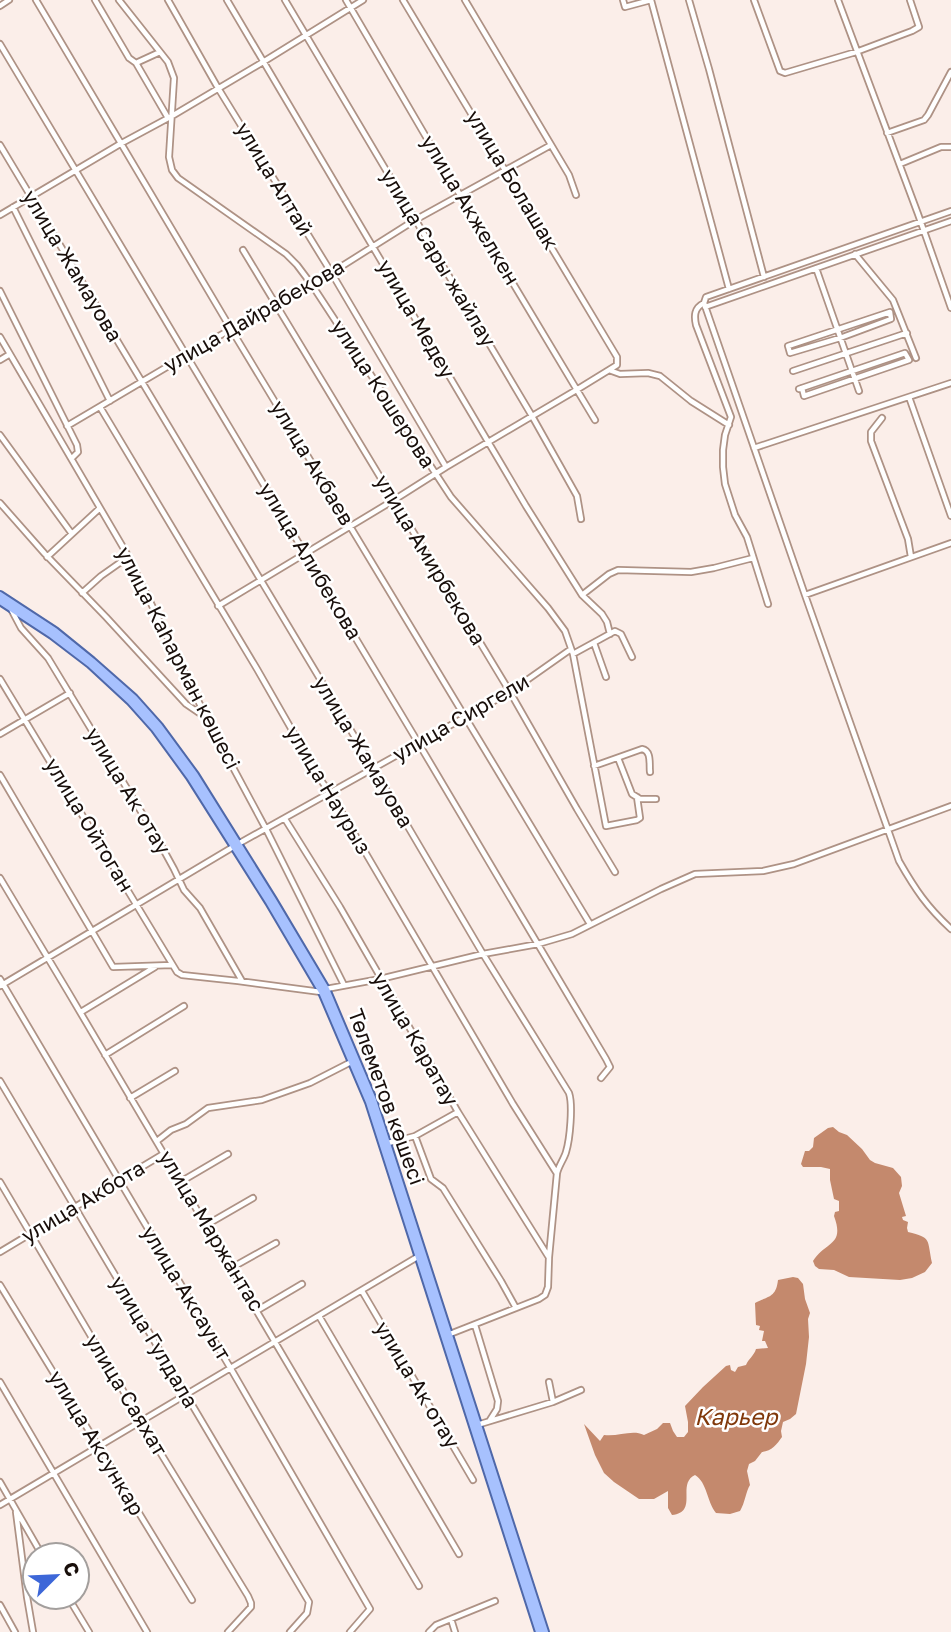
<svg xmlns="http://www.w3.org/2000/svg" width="951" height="1632" viewBox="0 0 951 1632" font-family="'Golos Text',sans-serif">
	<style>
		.water { fill: #c4896d }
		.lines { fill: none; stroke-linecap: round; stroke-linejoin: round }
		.minor-casing { stroke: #ae9285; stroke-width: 8 }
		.major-casing { stroke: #4f68a9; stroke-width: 10 }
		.minor { stroke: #fff; stroke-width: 4.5 }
		.major { stroke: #a7c1fe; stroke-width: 6 }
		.labels { text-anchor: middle; stroke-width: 5; stroke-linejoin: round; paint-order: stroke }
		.street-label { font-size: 21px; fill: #180e0a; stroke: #fff }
		.water-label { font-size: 23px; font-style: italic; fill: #80380a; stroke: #fff }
	</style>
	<rect width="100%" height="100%" fill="#fbeee9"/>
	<path class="water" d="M833,1127L839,1132L847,1135L862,1149L870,1160L875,1163L893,1168L901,1177L902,1186L899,1193L906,1216L902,1217L903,1220L908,1222L907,1228L908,1232C932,1238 927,1239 932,1263L925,1272L912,1278L900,1280L849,1277L834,1270L819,1269L815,1266L813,1261C826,1241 845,1246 834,1216L835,1212L839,1211V1201L834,1199L830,1180V1169L821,1167H803L801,1164L805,1151H809L813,1147L814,1138L828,1128Z
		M793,1277L798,1278L803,1284L805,1299L810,1313L808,1319L809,1337L806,1364L796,1414L790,1419L783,1422L781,1431L782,1437C777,1444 772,1451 762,1452L755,1461L749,1464L747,1471L750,1485C746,1491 745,1503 740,1511L730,1514L716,1513C707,1502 707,1482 695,1475C676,1484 699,1512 672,1515L668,1508V1491L654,1499H639L614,1482L604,1473L595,1455L584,1424L600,1441L604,1435C618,1437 632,1429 644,1435L657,1429L663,1423H670L673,1431L677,1437H684L688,1432V1422L685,1406L703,1387L726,1366L730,1365L731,1370L735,1372L738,1367L746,1365C748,1359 754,1356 756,1349L768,1348L765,1341H762L764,1331L759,1330L760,1326L756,1325L755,1303C768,1296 776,1298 778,1280Z"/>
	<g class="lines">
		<defs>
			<path id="minor" d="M36,0L231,329L590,924
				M95,0L129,58L136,63L168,118
				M119,0L168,62L174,78L169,157L172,170L178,178L286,254L297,265L312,285L451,497L548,608L565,631L573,654L606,826L637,820L640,818L637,797
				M168,0L218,88L331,272L446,467
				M227,0L526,506L582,595L602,614L607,622L610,634
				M285,0L532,416L577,496L581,519
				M346,0L460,195L595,420
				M465,0L569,175L576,195
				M623,0L625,7L651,0L729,289
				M689,0L709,69L764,277
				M754,0L780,71L785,73L856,52L912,31L919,27L910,0
				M838,0L918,214L951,308
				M0,6L9,0
				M0,44L419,744L606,1059L610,1067L601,1078
				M136,63L160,52
				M887,133L924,120L928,115L951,72
				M0,145L374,769L483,954L569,1093C573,1105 570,1139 566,1152C564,1159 559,1165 557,1173L549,1257L548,1287L545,1295L539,1299L450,1334
				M900,164L941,147H951
				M13,207L110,401
				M951,211L706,297L704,303L805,595L899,861C915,889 927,907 951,929
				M0,215L120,144L172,116L263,62L363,0
				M243,250L510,692L577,809L615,872
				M855,254L893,300L916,358
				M816,268L859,391
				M0,291L77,445L78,452L72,458
				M704,303C694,308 694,316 696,325L731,417L725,435L723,450V467L725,484L735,515L747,537L768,604
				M705,307L951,221
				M890,312L891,319L840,338L790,353L788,346Z
				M0,337L127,554L207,719L266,829L344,985
				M0,360L10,354
				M609,370L620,374L648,373L660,376L691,401L729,425
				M793,371L907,333
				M799,389L905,353L909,360L804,396L802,388
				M909,397L951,516
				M100,407L257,669L320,779L331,794L513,1104L556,1172
				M882,418L871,432V441L908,539L911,557
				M67,426L231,329L312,285L415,220L551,145
				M0,435L72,534
				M754,448L951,383
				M0,503L45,554L106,617L186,704L205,717
				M47,557L100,508
				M82,593L101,576L128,557
				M582,595L609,574L618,570L691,572L714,568L753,558
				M805,595L951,543
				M218,606L394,500L446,467L578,389L617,365V357L403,0
				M12,611L21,628L48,658L157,838L174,869L184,890L200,908L242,981
				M594,643L606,677
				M573,654L615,631L621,634L632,657
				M0,679L177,972L182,975L238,981L321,992
				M0,734L70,693
				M618,758L632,794L640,799H656
				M594,766L642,749C652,751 649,764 650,772
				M0,775L113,967L172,965
				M285,819L340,907L458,1112L548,1256
				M0,878C141,1113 280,1349 419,1586
				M0,979L231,1369L370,1609L350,1632
				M0,986L238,844L510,692L571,649
				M326,989L380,979L483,954L538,944L572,934L661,889L695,874L763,871L794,864L951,806
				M81,1012L155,967
				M105,1055L184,1006
				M0,1081L309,1602L307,1613L290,1632
				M130,1098L175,1071
				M415,1136L431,1179L443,1188L448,1196L501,1281L516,1308
				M157,1141L171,1130L186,1124L208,1108L262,1100L310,1083L353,1061
				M388,1143L415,1136L458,1112
				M182,1181L228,1154
				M0,1182L141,1421L248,1596L251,1603V1607L228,1632
				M208,1224L253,1198
				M0,1252L165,1153
				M233,1267L276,1243
				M0,1285L192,1600
				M362,1291L473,1480
				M258,1310L302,1284
				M319,1316L459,1554
				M475,1325L498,1401L497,1409L490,1420
				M0,1382L147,1632
				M549,1382L553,1402
				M477,1425L553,1402L581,1390
				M0,1482L42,1555
				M0,1505L419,1256
				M16,1512L27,1597L33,1632
				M68,1597L89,1632
				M0,1605L15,1632
				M451,1619L455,1632
				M429,1632L436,1625L495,1601"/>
			<path id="major" d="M0,595L55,631L92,661L134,698L159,726L195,775L273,900L326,989L373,1100L545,1632
				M0,601L52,635L90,664L130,701L155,729L190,777L269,902L322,992L369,1102L539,1632"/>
		</defs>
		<use href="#minor" class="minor-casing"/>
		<use href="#major" class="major-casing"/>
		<use href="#minor" class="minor"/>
		<use href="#major" class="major"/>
	</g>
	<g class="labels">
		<g class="street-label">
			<text transform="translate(274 179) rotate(59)" y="7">улица Алтай</text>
			<text transform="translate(512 180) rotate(59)" y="7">улица Болашак</text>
			<text transform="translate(470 210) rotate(59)" y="7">улица Акжелкен</text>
			<text transform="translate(438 258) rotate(59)" y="7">улица Сары жайлау</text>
			<text transform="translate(72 266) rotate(59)" y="7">улица Жамауова</text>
			<text transform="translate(254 316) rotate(-30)" y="7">улица Дайрабекова</text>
			<text transform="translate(416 319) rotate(60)" y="7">улица Медеу</text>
			<text transform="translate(383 394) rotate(57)" y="7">улица Кошерова</text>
			<text transform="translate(312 463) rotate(59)" y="7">улица Акбаев</text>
			<text transform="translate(430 560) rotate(59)" y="7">улица Амирбекова</text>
			<text transform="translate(310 561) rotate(59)" y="7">улица Алибекова</text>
			<text transform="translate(178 658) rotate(63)" y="7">улица Каһарман көшесі</text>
			<text transform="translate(461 718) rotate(-30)" y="7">улица Сиргели</text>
			<text transform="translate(363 752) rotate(59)" y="7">улица Жамауова</text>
			<text transform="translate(328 790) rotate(59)" y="7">улица Наурыз</text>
			<text transform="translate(128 791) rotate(59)" y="7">улица Ак отау</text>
			<text transform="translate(89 825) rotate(59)" y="7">улица Ойтоган</text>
			<text transform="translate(415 1039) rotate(60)" y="7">улица Каратау</text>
			<text transform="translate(386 1097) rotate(70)" y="7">Төлеметов көшесі</text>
			<text transform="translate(83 1202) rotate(-31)" y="7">улица Акбота</text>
			<text transform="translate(211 1231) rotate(59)" y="7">улица Маржантас</text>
			<text transform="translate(186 1293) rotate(59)" y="7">улица Аксауыт</text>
			<text transform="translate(154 1342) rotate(59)" y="7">улица Гулдала</text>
			<text transform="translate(417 1385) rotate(59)" y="7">улица Ак отау</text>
			<text transform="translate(126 1395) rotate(59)" y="7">улица Саяхат</text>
			<text transform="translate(96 1443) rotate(59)" y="7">улица Аксункар</text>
		</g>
		<g class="water-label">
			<text x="736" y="1425">Карьер</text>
		</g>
	</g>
	<g transform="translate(56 1576) rotate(66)"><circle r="33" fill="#ffffff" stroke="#a39f9d" stroke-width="2"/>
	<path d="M0-5L12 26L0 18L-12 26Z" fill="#3d67d8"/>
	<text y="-10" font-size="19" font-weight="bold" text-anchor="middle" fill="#180e0a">С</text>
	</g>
</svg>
